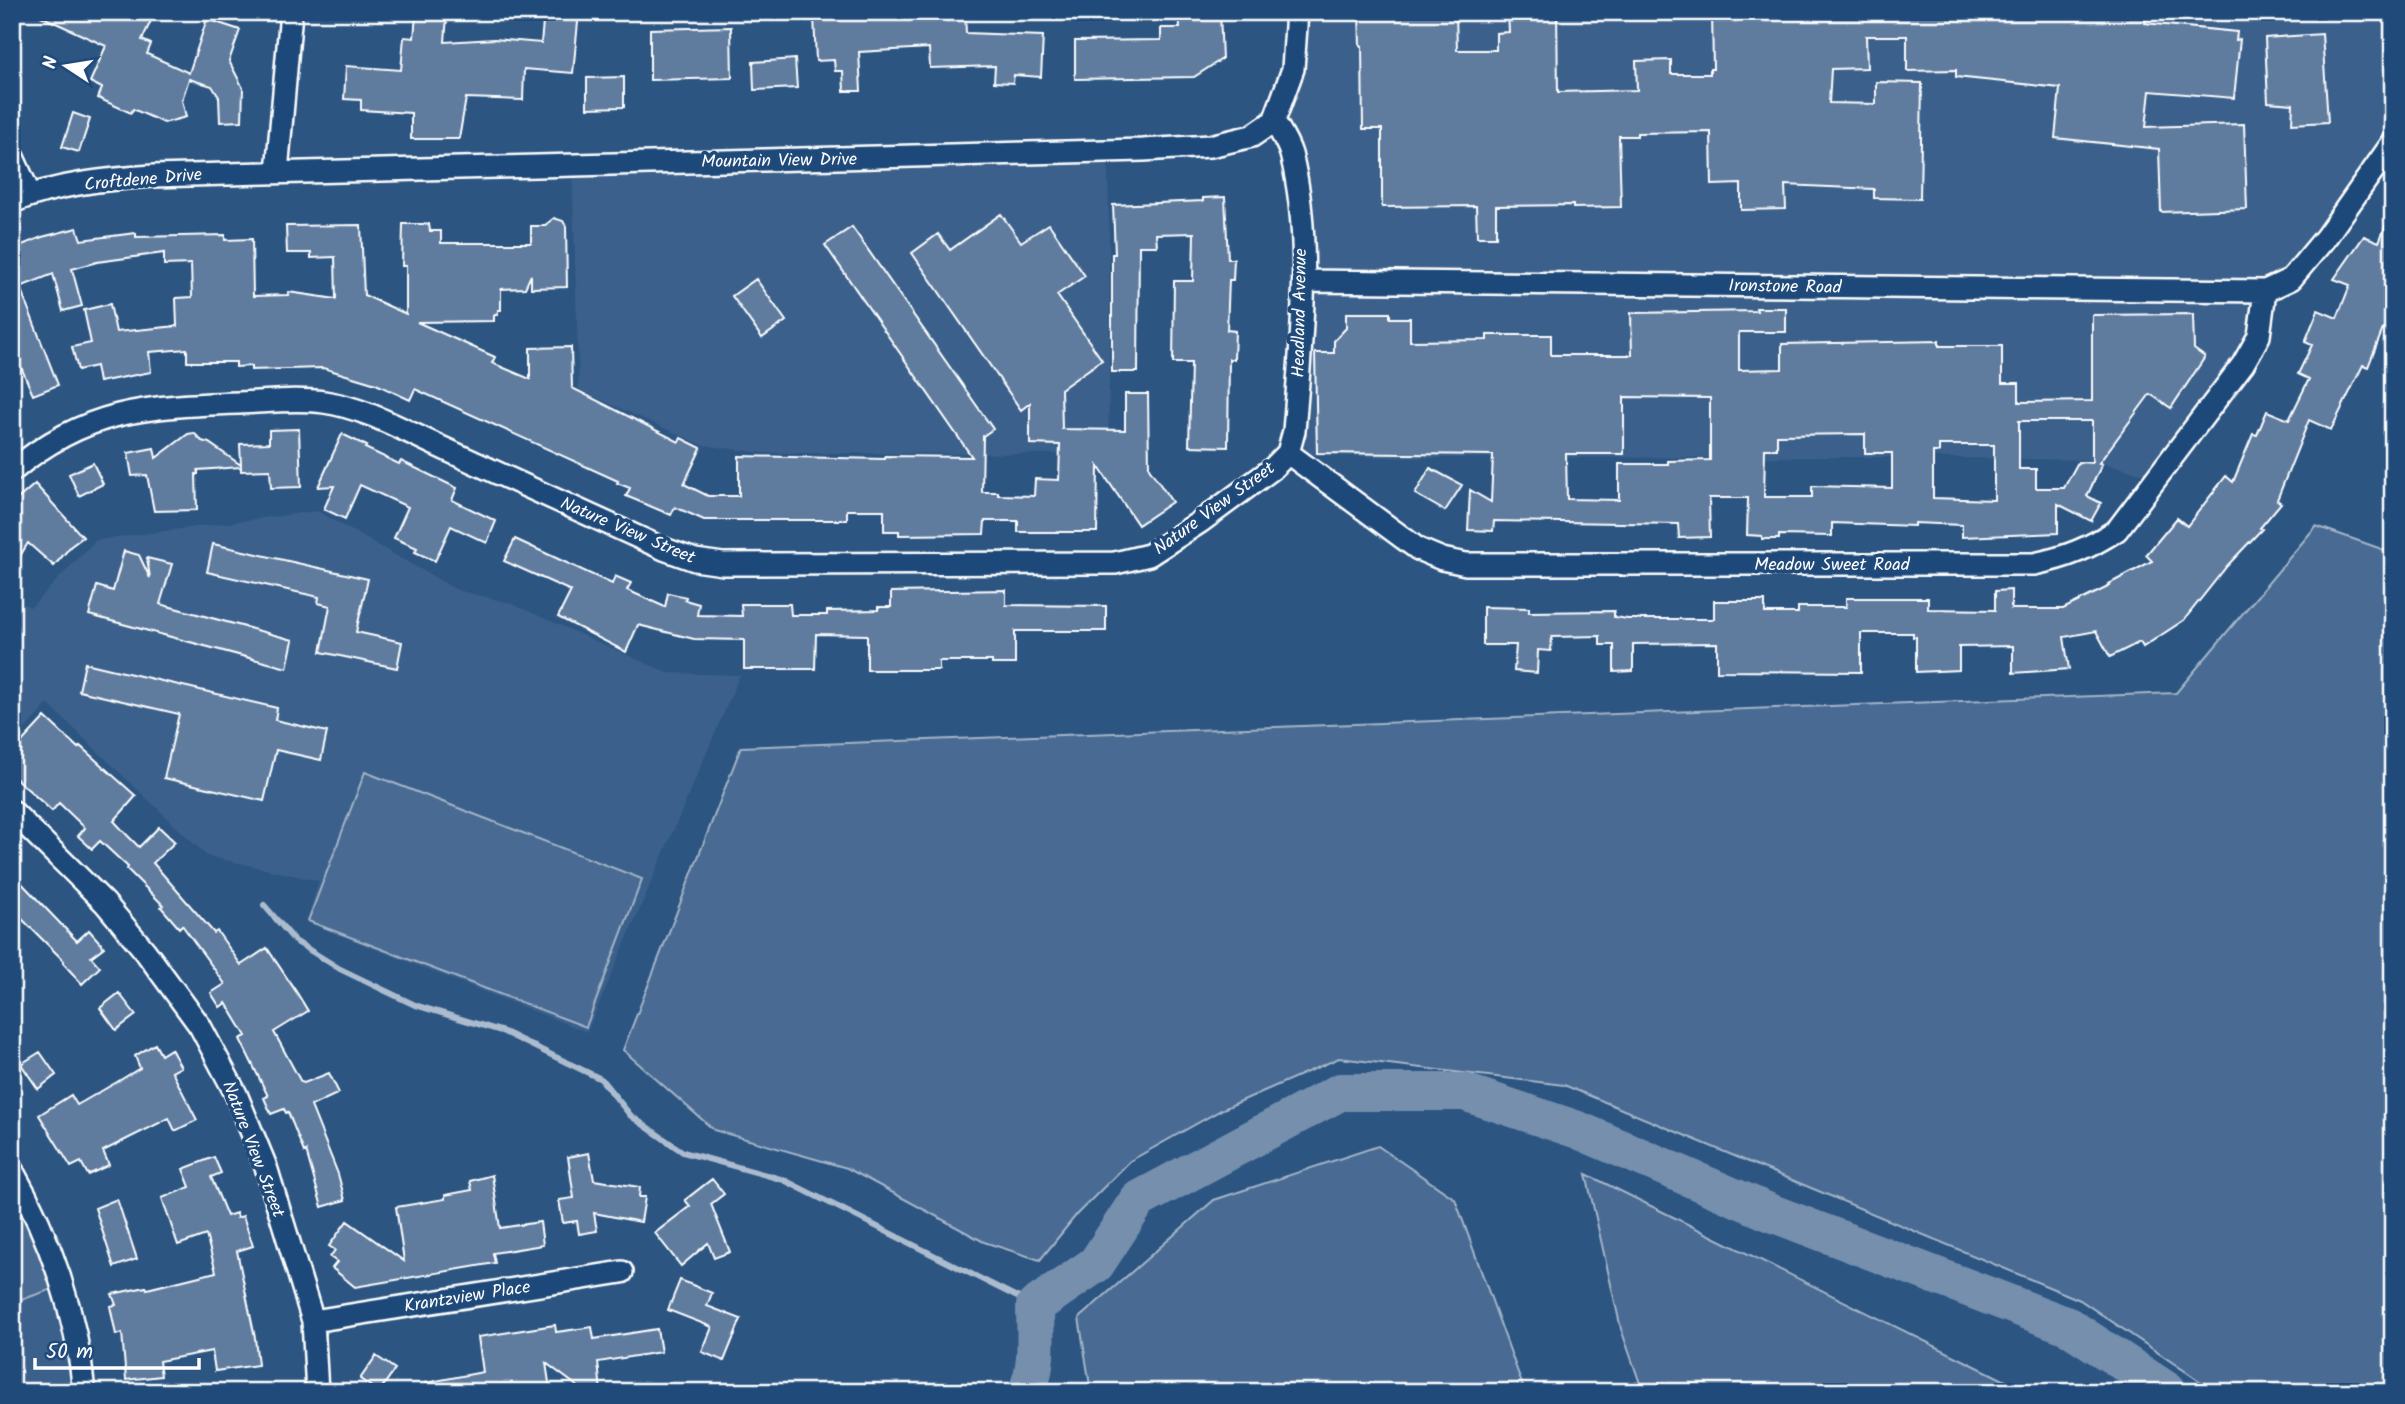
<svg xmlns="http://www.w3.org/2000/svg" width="2405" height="1404" viewBox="0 0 2405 1404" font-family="Kalam,sans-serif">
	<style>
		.built { fill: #3b618b }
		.green { fill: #486b92; stroke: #a4b5c8; stroke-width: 2 }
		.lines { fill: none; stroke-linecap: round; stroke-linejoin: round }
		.stream { stroke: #acbcce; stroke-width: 6 }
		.river { stroke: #748fad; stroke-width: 38 }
		.building { fill: #5e7c9f; stroke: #fff; stroke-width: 2; fill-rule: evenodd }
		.minor-casing { stroke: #fff; stroke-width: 26 }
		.minor { stroke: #1f4a7a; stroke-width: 21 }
		.labels { text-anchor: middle; stroke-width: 7; stroke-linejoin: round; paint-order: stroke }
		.street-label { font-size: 18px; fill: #fff; stroke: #1f4a7a }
	</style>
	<rect width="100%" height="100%" fill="#2c5582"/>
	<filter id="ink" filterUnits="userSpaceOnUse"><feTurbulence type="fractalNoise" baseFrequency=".0143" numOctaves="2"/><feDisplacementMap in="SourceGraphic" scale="14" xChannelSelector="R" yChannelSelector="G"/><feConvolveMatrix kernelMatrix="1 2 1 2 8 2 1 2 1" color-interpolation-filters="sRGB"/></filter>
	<g filter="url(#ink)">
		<path class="built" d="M1297,12H2393V144L2326,237L2266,292L2259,337L2160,478L2089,460L1871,457L1407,458L1288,454L1299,194L1274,121Z
			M1108,151L1110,317L1108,454L763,453L702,445L579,390L572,165Z
			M317,511L457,590L510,603L668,673L740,675L587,1032L306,922L319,881L207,856L48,704L12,743V599L31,607L96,540Z
			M61,1286L83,1392H12V1303Z"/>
		<path class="green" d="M2316,526L2393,553V1383L2345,1392H2216L2080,1300L1564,1085L1339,1058L1223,1109L1130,1161L1077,1214L1040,1260L984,1242L847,1168L714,1130L623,1050L741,747L2176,693Z
			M365,772L642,879L586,1027L308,921Z
			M1378,1146L1455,1199L1525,1392H1091L1079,1318L1214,1200Z
			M12,1171L61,1286L12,1303Z
			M1586,1174L2028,1392H1643L1621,1329Z"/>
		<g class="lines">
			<path class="stream" d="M264,905L295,941L340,969L415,1005L504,1032L601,1079L631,1116L683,1152L784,1180L1035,1306"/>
			<path class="river" d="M1026,1392C1039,1369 1035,1332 1035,1306L1096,1264L1138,1200L1340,1092H1464L1578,1130L1769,1212L2068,1326L2169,1392"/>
		</g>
		<path class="building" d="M32,12H155L142,40L151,44L147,54L189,73L207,19L240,30L229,61L243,88L242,121L220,122L219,97L212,86L189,79L182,100L186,117L164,123L133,109L131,113L98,98L102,88L90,82L106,46Z
			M544,12H579L573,73L524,69L523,100L466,98L459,139H411V113L361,110V100L344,99L346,66L401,70L404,37L414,38L416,14L447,16L445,42L494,39L541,43Z
			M859,12H965L966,33L1043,36L1041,77L1014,75L1013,83L994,82L995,66L930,68L929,48L859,52L861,91H844L843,71H835L834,60L816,61L814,16Z
			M1179,12H1220L1222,59L1194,77L1075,79V41L1161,40V28H1180Z
			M1359,12H1456L1457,50H1496V33L1509,32L1508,12H1557L1558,92L1637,90L1636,61L1671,60V74H1710V69H1713L1712,12H2147L2145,23L2237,32L2236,40L2240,39L2234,98L2150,91L2146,127L2244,124L2247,209L2161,212L2159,149L2055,138L2060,88L1956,77V70L1907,71V36H1866L1867,68L1831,69L1829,103L1876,104V82L1922,83L1920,199L1874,198V189L1785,185L1786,209L1741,210V184L1712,185L1711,132L1637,133V136H1619L1621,207L1573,208V205L1496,206V237H1477L1476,206L1382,207V129H1363L1362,46H1360Z
			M731,27L732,78L650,80V29Z
			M2322,34L2328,122L2292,124L2293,104L2268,102L2265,38Z
			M795,59L797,88L754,90L753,62Z
			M624,77V107L587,108V78Z
			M73,113L90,119L79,152L62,147Z
			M1225,197L1228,259H1234L1233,280H1229L1227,330L1235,331L1234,359H1229L1228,447L1189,446L1191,363H1173L1174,281H1193L1194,233L1156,234L1157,246H1139L1138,372H1112V254H1115L1113,205L1203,201V198Z
			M2392,209L2393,322L2389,331L2383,329L2368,367L2363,365L2331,430L2309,420L2277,500L2281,503L2260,528L2262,529L2227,566L2184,620L2143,647L2140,642L2110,657L2096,631L2064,637L2069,669L2013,673V646L1959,647V670L1916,672V637H1913V633H1861V672L1717,671V643L1633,644V671L1614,672V645H1600V636L1552,637L1551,651L1538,650L1537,673L1514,671L1516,645H1483V607L1529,608V612L1614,611V617L1628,619H1714V601H1765V613H1798V607H1846V598H1928V609L1995,610V591L2011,590V609H2063L2110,586L2109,584L2152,561L2146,555L2177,518L2187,526L2226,476L2233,482L2253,434L2257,435L2267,411L2289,420L2309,379L2298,374L2312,345L2305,342L2318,310L2337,318L2350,285L2334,279L2364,236L2379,242Z
			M1001,214L1021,242L1049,224L1085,276L1057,295L1102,360L1061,389L1062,429L1125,430V394H1148L1149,468L1172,502L1138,525L1098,466L1097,532H1018V521H985L984,534L899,535V531H884V510H847V520H704L675,507L671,515L626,496L630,488L617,483L618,481L415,389L410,400L376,384L323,368L251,370V366L236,367V362H187V349L149,352L151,372L99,382L96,366L78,370L72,347L91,343L84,310L110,304L116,332L177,326L176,298L192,297L191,264L164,265V253L97,262L72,269L82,306L63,311L53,274L20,287L58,385L33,395L21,367L12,371V341L17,339L12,326V249L42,237L77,228L81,240L136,233V237L225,235V240L252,239L253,296L288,295V292L336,299L335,257L311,258V253H287L286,226L361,225L364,295L406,314V266H402L403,224H429L430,231H441V243H531V226H544L554,218L563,221L566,226L567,287L531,288V275L525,288L501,289V310H498L497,315H494V321L417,322L495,357L492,363L530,379V348L571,347L572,388L679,442L681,438L701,448L684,484L708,496H739V456L885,459V456L972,457L825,245L852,227L993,429L983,436L982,492H998V495L1034,496L1035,479L1059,480L1060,445L1030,444V403L1021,410L912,253L938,234L950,250Z
			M756,279L786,321L762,338L732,296Z
			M1756,308H1786V332H1739V370L1782,369V344L1939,341V346H2002V383H2019V402L2092,401V315L2193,314L2194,349L2205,357L2171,408L2150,394L2099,463L2102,464L2087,496L2101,503L2091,521L2058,504V533L1962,537V525L1914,523V526L1832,523V536L1779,535V539H1762V536L1747,535L1748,498H1709L1710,537L1679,538L1678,524L1494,521L1493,531L1468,530L1470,490L1491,502L1493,455L1317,453L1315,353H1334V341L1346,328V313H1390V318H1410V341L1487,340V335H1551V355H1632L1631,313L1757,311ZM1624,397L1710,398V460L1668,461V464H1619V500L1567,499L1566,454H1624ZM2019,421H2092V463L2078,462L2064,488H2036V469H2019ZM1865,434V453H1892V488L1812,486V497H1764L1765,449H1777V435ZM1939,445H1994V500L1933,498V452H1939Z
			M299,429L301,487L271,488L270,470L241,471V467L198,470V474H196L197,510L154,511L147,475L132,476L128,453L154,448L156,458L188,434L194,433L202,441L209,443L241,465L240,444L269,443V430Z
			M342,434L367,446L365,448L399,464L401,461L457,488L452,500L496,521L487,543L451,526L435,561L415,552L417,548L394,538L408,507L360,485L345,519L324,509L334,486L318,487Z
			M93,463L103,484L79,496L69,474Z
			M1430,468L1462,485L1445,511L1415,494Z
			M35,484L83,537L71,546L54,566L28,543L12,569V504Z
			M515,539L612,584L615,576L631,583L627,590L665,607L668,593L686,597L685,600L699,604L697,615L742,616L741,604H790L791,615H827V611L878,610V607H891V592L1006,590V605L1106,606V631H1015V664H992V661H939V670H867V635L816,634L815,669H744V640L694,639L638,625L626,652L558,617L571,591L504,561Z
			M213,544L368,579L356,632L402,642L397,668L321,652L330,606L318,603L319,597L207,572Z
			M124,551L139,555L150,578L147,558L172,564L160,604L293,640L287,668L89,615L97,586L113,591Z
			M85,663L277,708L275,720L327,732L321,760L276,750L264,801L164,778L179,714L79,691Z
			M45,717L78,748L80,746L136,796L114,821L127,835L139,847L159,827L175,842L153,863L214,933L217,931L241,965L267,948L297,993L308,1011L274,1032L301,1082L304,1083L329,1073L339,1093L311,1106L338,1174L345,1200L322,1207L306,1151L304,1152L288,1112L286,1113L284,1109L271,1114L264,1098L268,1096L240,1039L246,1036L226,1003L220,1007L211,993L225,984L182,925L179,928L161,907L163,905L127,869L128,867L100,841L92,849L78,836L85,828L59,803L52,811L12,775V759L21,750L17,747Z
			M12,873L77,941L89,930L104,947L91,957L100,967L82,984L63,963L64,961L12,909Z
			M119,993L136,1015L116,1030L100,1008Z
			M155,1044L161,1055L171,1049L181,1067L172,1072L197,1120L175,1131L169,1118L103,1151L109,1165L88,1175L81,1162L71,1167L39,1115L71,1095L77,1105L117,1082L140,1068L135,1056Z
			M40,1052L56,1075L38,1089L21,1064Z
			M589,1153L594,1180L640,1187L639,1197H645L641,1222L594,1213L597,1231L579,1234L577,1221L563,1223L559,1200L574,1198L568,1157Z
			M214,1157L221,1173L211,1177L227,1216L236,1213L237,1218L243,1216L253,1246L237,1251L255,1338L258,1365L215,1371L212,1351L159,1361L161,1376L126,1380L122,1333L116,1335L110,1306L116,1305L112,1294L146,1287L147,1289L216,1272L206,1235L178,1245L162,1198L190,1187L183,1169Z
			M492,1175L500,1228L540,1222L543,1245L493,1253L495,1263L355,1287L332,1268L337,1262L330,1257L335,1250L329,1246L347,1221L404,1261L396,1207L445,1199V1195L472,1190L470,1181Z
			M712,1179L724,1194L711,1204L730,1252L714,1258L708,1243L681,1266L655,1233L690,1206L685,1200Z
			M117,1199L137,1259L114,1267L95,1208Z
			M680,1280L712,1293L707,1306L741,1319L724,1361L702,1352L712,1327L668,1310Z
			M555,1325L556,1332L592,1327L594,1339L657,1329L661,1352L598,1362L601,1392H585L546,1363L550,1389L532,1392H426L425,1383L483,1372L478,1337Z
			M376,1356L395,1369L379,1392L360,1379Z"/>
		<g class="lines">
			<defs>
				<path id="minor" d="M12,155L30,195
					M277,172L291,12
					M12,202C57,184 106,179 153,176L1143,150L1210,146L1252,136L1274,121
					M1304,281L2265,291L2291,279L2326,237L2393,142
					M1288,453L1418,549L1442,559L1466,564H2034C2068,557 2089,548 2117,530L2243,364L2259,336L2265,291
					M12,471C85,409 148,406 239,403C267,402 296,398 324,402C367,408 408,433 447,450C519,483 591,516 664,549L695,560L723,564L1115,563L1149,555L1200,522L1272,469L1288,453L1294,431C1301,344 1313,239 1291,154C1288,143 1280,131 1274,121L1293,69L1297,12
					M12,811L105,903L145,951L200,1026L236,1094L266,1167L313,1321L317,1392
					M12,1170C50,1237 77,1315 84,1392
					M313,1321L622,1272"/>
			</defs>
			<use href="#minor" class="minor-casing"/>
			<use href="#minor" class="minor"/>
		</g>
	</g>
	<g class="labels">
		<g class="street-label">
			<text transform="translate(779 160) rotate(-1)" y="6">Mountain View Drive</text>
			<text transform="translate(143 179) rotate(-5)" y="6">Croftdene Drive</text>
			<text transform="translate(1785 286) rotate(1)" y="6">Ironstone Road</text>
			<text transform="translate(1299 313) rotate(-89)" y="6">Headland Avenue</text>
			<text transform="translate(1214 508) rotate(-36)" y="6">Nature View Street</text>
			<text transform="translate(628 530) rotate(23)" y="6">Nature View Street</text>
			<text x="1832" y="570">Meadow Sweet Road</text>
			<text transform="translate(254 1149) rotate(69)" y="6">Nature View Street</text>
			<text transform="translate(467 1296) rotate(-9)" y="6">Krantzview Place</text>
		</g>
	</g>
	<rect width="2405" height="1404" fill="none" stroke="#1f4a7a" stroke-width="42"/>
	<rect x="21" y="21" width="2363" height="1362" fill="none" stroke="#fff" stroke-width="2.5" filter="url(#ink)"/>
	<g transform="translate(66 66) rotate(282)" stroke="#1f4a7a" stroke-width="5" paint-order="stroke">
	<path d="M0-5L12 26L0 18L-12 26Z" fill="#ffffff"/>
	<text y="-10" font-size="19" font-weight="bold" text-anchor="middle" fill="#ffffff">N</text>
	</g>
	<path d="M35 1358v10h164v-10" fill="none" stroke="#ffffff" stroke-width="3.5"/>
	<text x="46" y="1358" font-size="21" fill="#ffffff" stroke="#1f4a7a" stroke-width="5" paint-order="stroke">50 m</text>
</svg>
